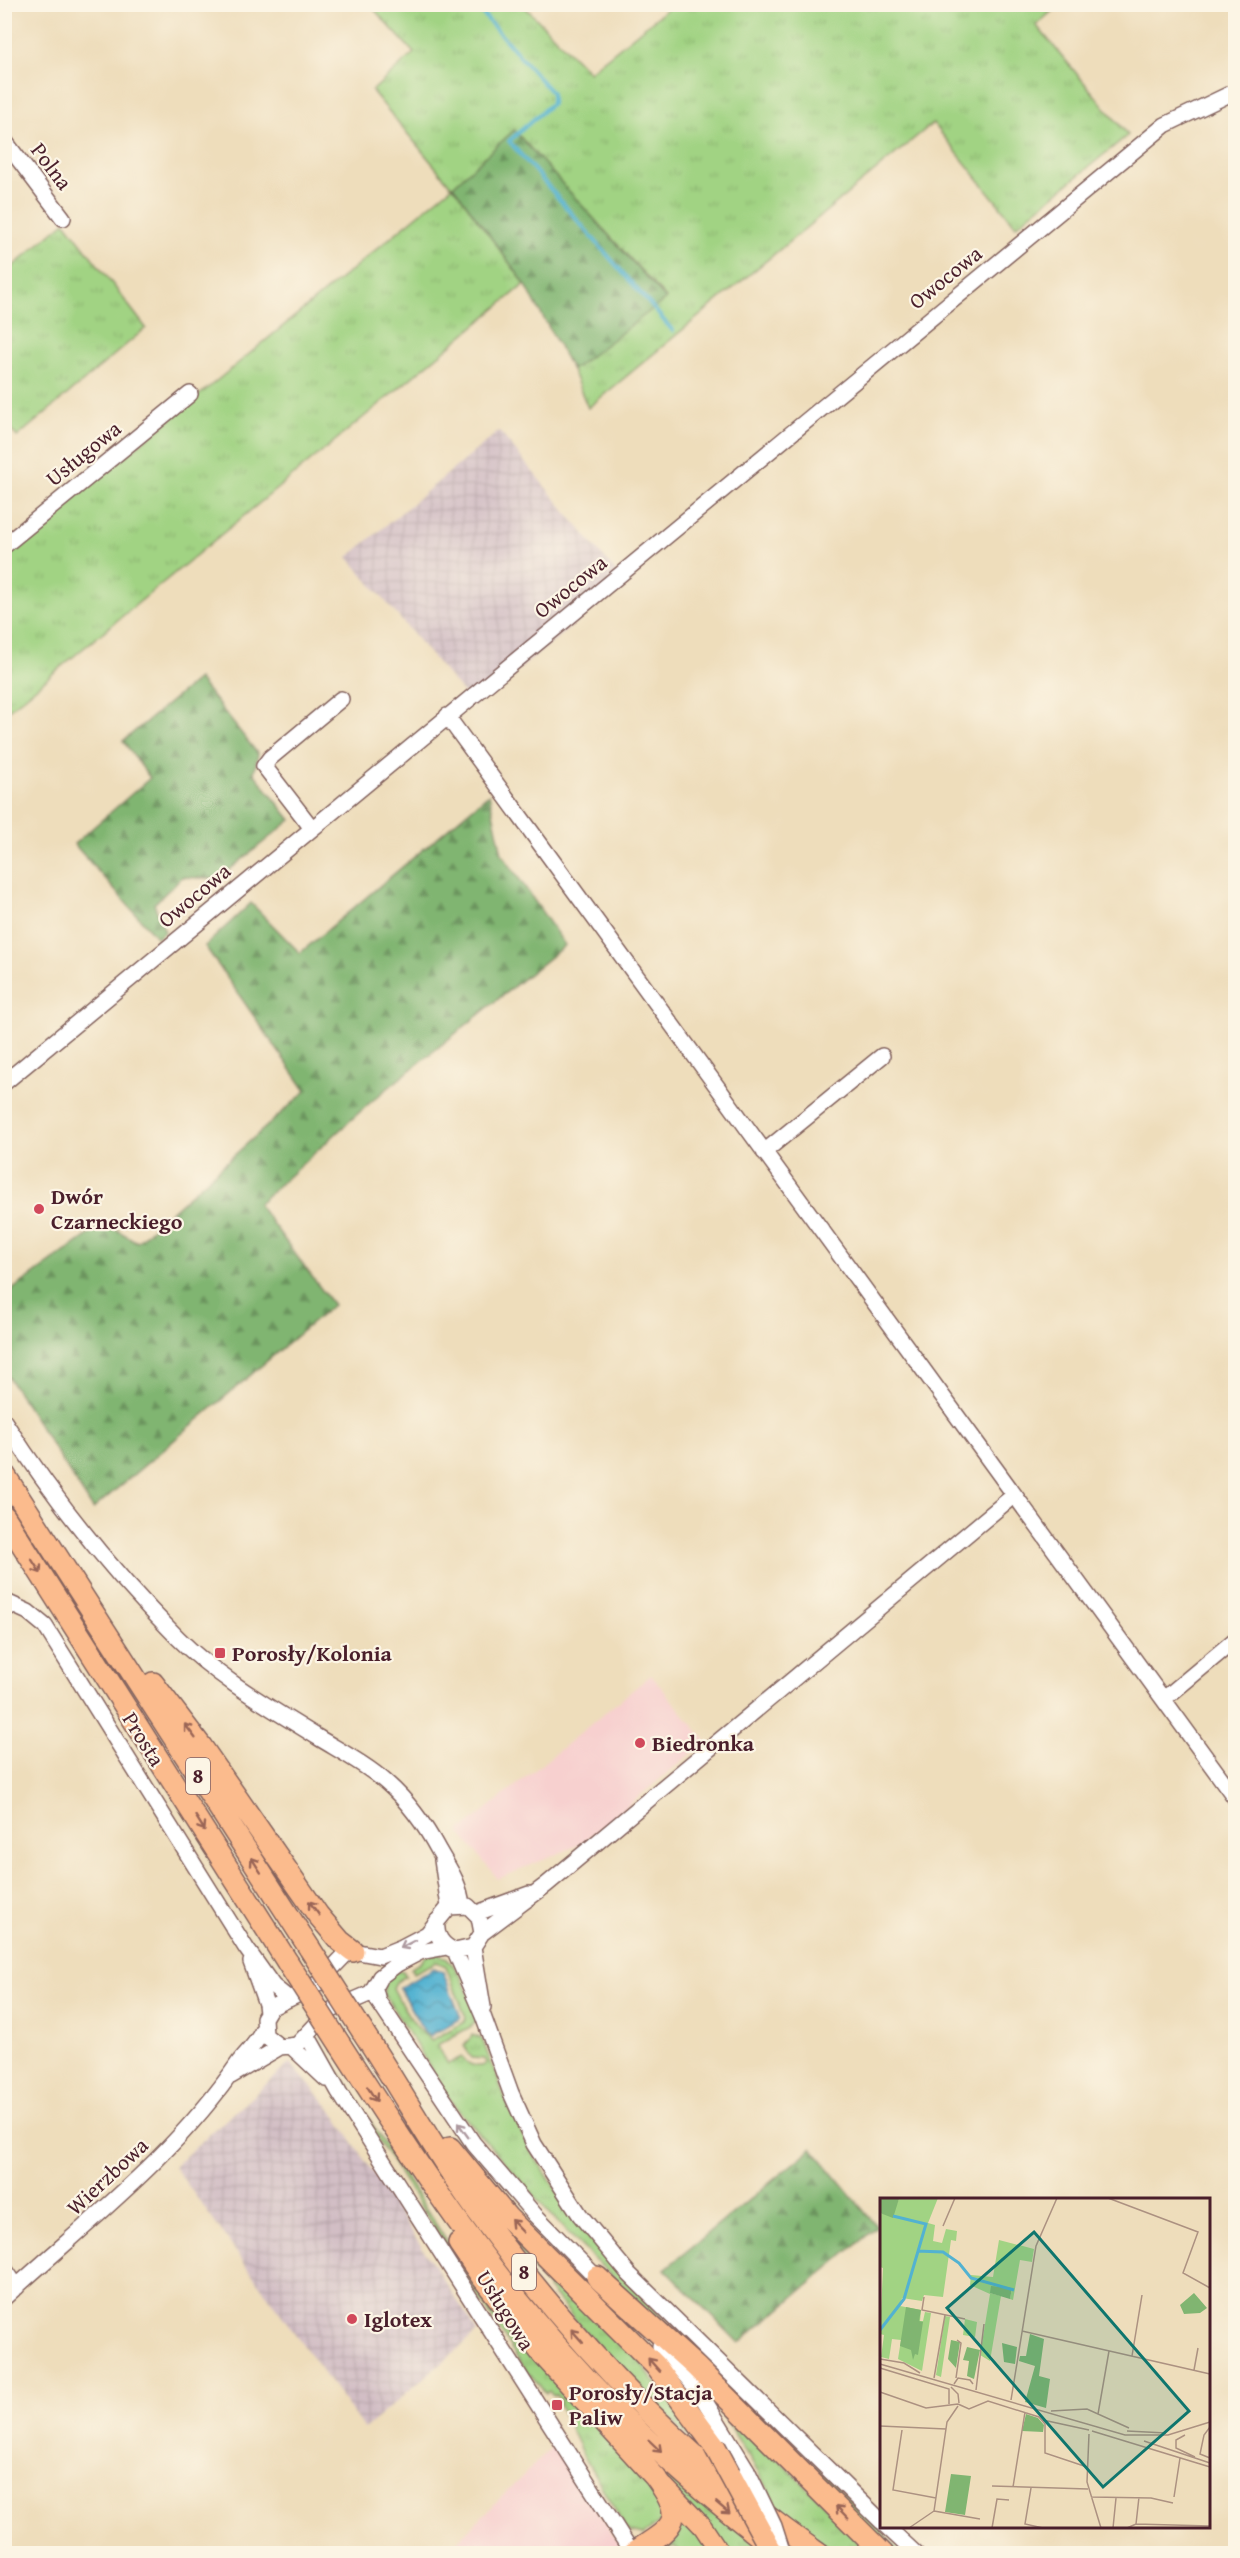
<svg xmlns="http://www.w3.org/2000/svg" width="1240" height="2558" viewBox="0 0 1240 2558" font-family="'Gentium Book Plus',serif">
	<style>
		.built { fill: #f7d0cf }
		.industrial { fill: url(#industrial-grid) }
		.grass { fill: url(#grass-tufts); stroke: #767957; stroke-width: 1.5 }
		.forest { fill: url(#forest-firs); stroke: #656a4e; stroke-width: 1.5 }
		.water { fill: url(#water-waves); stroke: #4e687e; stroke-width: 1.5 }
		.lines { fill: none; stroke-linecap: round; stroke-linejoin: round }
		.stream { stroke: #52b2d1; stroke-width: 4 }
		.minor-casing { stroke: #83625d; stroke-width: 18 }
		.major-casing { stroke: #83625d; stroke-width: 21 }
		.highway-casing { stroke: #83625d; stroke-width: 24 }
		.minor { stroke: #fff; stroke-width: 15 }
		.major { stroke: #fbbb8d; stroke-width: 18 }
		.highway { stroke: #fbbb8d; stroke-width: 21 }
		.minor-bridge-casing { stroke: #83625d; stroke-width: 18; stroke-linecap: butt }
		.highway-bridge-casing { stroke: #83625d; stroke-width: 24; stroke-linecap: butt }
		.minor-bridge { stroke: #fff; stroke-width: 15 }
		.highway-bridge { stroke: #fbbb8d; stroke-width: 21 }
		.oneway { stroke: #9a6557 }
		.oneway2 { stroke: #ae9aa0 }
		.poi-dot { fill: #d1495b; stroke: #fcf5e5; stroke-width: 2 }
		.labels { text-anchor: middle; stroke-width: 4.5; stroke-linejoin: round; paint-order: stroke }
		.shield { fill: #fcf5e5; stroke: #7f5f63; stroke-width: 1.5 }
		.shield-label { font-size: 21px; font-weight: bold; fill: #4a1f2b }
		.street-label { font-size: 22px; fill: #4a1f2b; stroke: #fcf5e5 }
		.poi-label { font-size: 22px; font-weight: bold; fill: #4a1f2b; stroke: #fcf5e5; text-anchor: start }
		.inset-river { fill: none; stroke: #52b2d1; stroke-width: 3 }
		.inset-road { fill: none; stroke: #ac9181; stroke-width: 1.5 }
		.view { fill: #0f766e; fill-opacity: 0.15; stroke: #0f766e; stroke-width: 3 }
		.inset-edge { fill: none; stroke: #4a1f2b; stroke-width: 3 }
	</style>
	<defs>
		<pattern id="industrial-grid" width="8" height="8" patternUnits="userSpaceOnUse" patternTransform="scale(1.5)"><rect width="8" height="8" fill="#d2bec5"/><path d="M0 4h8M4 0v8" fill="none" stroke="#b6a3a9"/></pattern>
		<pattern id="grass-tufts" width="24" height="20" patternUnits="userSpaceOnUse" patternTransform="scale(1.5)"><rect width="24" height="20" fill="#a1d383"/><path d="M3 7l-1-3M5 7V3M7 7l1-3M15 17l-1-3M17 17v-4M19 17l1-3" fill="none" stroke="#8cb571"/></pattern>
		<pattern id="forest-firs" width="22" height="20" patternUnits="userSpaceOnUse" patternTransform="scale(1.5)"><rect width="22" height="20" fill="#80b571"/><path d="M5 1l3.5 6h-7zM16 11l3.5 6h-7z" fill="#6b935d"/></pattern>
		<pattern id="water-waves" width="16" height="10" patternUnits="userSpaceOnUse" patternTransform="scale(1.5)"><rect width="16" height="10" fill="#52b2d1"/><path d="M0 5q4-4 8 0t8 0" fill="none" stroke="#4690aa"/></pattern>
	</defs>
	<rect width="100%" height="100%" fill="#fcf5e5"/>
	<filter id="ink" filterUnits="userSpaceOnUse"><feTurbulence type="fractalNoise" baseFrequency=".0167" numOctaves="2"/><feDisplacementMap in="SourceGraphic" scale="12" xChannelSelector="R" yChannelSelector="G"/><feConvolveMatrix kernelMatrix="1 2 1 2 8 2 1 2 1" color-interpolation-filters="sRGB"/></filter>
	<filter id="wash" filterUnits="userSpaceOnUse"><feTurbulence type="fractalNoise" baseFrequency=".008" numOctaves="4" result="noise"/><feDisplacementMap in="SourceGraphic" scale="24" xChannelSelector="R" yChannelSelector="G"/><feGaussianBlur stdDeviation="1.35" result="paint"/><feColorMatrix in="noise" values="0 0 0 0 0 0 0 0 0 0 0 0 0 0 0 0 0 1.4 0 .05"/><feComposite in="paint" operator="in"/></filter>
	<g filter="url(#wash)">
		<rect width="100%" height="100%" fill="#edb"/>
		<path class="built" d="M651,1675L706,1741L581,1844L498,1879L459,1832Z
			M554,2445L625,2553L444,2554Z"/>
		<path class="industrial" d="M499,431L625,583L474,706L348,557Z
			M290,2063L331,2109L478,2332L364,2429L174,2166Z"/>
		<path class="grass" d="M1057,4L1058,6L1036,25L1128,135L1016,226L933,123L588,408L572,370L666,298L514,131L453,186L525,284L5,713V555L452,187L372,91L414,53L370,5H523L589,72L672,5Z
			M65,222L146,328L17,437L5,422V273Z
			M438,1953C464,1967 468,1995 477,2020L472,2026L437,2045L448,2064L462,2057C468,2065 479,2070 487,2063L485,2059L472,2058L464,2046L473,2035L482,2039L509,2108L532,2152L583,2231L646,2302L904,2553H893L562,2227L453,2104L384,1994V1980L392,1972L403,1971L406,1976L396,1982L393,1988C402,2006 415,2030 432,2040L464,2022L466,2018L446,1966L437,1962L413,1973L411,1968L420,1963L426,1956Z
			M318,2039L463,2267L663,2497L666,2518L643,2535L630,2532L622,2522L581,2451L559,2404L561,2402L556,2395L553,2396L549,2391L546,2393L525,2370L319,2048Z
			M478,2195L638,2359L711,2457C623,2380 545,2291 478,2195Z
			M509,2303L757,2544L760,2553H729Z
			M707,2389L874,2553H836L780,2513L766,2485Z
			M682,2513L713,2553H680L674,2546L660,2553L652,2554Z"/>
		<path class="forest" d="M514,130L666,299L572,370L525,284L453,186Z
			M198,679L258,754L254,773L291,820L218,879L182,877L154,904L165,931L157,938L74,844L150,778L123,741Z
			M489,794L502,854L565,945L372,1101L258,1204L333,1305L93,1509L5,1372V1295L105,1223L137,1242L306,1091L205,946L251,903L300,953Z
			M812,2148L877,2227L739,2343L665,2269Z"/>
		<path class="water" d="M434,1968L443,1972L461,2018L430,2036L425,2033L399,1988Z"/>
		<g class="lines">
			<path class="stream" d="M474,4L552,93V103L509,141L673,331"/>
		</g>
	</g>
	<g filter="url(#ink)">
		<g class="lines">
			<defs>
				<path id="minor" d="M4,140L63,218
					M4,546L190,394
					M447,716L1236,1799
					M311,827L264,766L270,758L341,699
					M4,1083L1165,125L1236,91
					M764,1152L882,1056
					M4,1421C54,1499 112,1572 178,1638C218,1678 271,1708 319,1738C342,1752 367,1765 387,1783C410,1803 425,1825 439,1851C450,1870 459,1882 462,1905
					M4,1601L28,1612L45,1626L246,1948L273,1986L289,1999
					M1164,1699L1236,1639
					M442,1860L449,1907
					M477,1913L529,1894
					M437,1921C435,1936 442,1945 455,1951L473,1947L482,1933L479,1917L468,1906L449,1907L427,1934L402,1947L380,1956L353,1951L344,1956L314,1987L270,2008L264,2018L265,2035L280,2047L297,2045L329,2011L371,1993L380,1977L397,1964L420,1952L447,1947
					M482,1933L546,1885L1013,1496
					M473,1947L483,2007
					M455,1951L483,2016L511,2093L534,2144L580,2215L629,2274L882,2522
					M251,1962L266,2004L267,2013
					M375,1989L378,2001L473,2143L535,2215L603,2284
					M307,2035L339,2092L633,2554
					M292,2047L326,2079
					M231,2076L280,2047
					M4,2268L17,2287
					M4,2298C86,2223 176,2155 239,2062C247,2051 258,2043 263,2029
					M660,2346L698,2390L747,2470
					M886,2526L916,2554"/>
				<path id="major" d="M665,2487L703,2527L721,2554"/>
				<path id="highway" d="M4,1474L310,1949
					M4,1516L288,1963
					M153,1683L201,1746L318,1915L340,1941L353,1951
					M363,2032C401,2090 435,2152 475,2208C571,2340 684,2461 819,2554
					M341,2046C401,2139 461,2233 532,2317C602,2401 682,2477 768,2543
					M450,2148L507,2217L655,2365L714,2445
					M459,2243L482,2277L544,2356L655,2477C688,2522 673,2527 633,2553
					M597,2277L696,2367L883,2554"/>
			</defs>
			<use href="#minor" class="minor-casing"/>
			<use href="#major" class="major-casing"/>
			<use href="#highway" class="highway-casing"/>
			<use href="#minor" class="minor"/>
			<use href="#major" class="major"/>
			<use href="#highway" class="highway"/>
			<defs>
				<path id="minor-bridge" d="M747,2470L774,2526L783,2554"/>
				<path id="highway-bridge" d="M310,1949L363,2032
					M288,1963L341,2046
					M714,2445L773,2554"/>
			</defs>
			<use href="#minor-bridge" class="minor-bridge-casing"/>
			<use href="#highway-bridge" class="highway-bridge-casing"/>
			<use href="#minor-bridge" class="minor-bridge"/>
			<use href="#highway-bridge" class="highway-bridge"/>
		</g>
		<defs><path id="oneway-shaft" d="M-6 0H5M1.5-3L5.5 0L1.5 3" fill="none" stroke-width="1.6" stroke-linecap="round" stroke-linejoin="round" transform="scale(1.5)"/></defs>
		<g class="oneway">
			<use href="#oneway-shaft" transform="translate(36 1566) rotate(57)"/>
			<use href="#oneway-shaft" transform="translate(190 1731) rotate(-127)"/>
			<use href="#oneway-shaft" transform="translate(200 1823) rotate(58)"/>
			<use href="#oneway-shaft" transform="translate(256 1865) rotate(-123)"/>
			<use href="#oneway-shaft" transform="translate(314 1908) rotate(-126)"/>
			<use href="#oneway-shaft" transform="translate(372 2094) rotate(57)"/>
			<use href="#oneway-shaft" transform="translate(517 2226) rotate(-134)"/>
			<use href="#oneway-shaft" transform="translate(577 2336) rotate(-131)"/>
			<use href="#oneway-shaft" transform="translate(654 2365) rotate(-131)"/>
			<use href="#oneway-shaft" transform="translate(655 2446) rotate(44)"/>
			<use href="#oneway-shaft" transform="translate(723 2508) rotate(40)"/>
			<use href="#oneway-shaft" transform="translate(842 2512) rotate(-134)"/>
		</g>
		<g class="oneway2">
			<use href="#oneway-shaft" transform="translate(408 1944) rotate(153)"/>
			<use href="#oneway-shaft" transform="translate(463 2130) rotate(-126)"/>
		</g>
	</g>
	<g class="poi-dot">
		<circle cx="39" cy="1209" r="6"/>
		<rect x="214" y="1647" width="12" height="12" rx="3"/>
		<circle cx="640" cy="1743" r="6"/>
		<circle cx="352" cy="2319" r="6"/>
		<rect x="551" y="2399" width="12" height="12" rx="3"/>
	</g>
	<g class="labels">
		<g class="shield">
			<rect x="186" y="1758" width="24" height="36" rx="4.5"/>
			<rect x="512" y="2254" width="24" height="36" rx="4.5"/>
		</g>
		<g class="shield-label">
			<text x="198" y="1783">8</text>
			<text x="524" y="2279">8</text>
		</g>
		<g class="street-label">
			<text transform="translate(52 166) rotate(53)" y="8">Polna</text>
			<text transform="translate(945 277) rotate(-39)" y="8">Owocowa</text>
			<text transform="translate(83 453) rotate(-39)" y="8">Usługowa</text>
			<text transform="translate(570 586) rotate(-39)" y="8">Owocowa</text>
			<text transform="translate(194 895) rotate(-40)" y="8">Owocowa</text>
			<text transform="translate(144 1739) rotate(58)" y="8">Prosta</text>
			<text transform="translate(107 2176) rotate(-43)" y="8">Wierzbowa</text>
			<text transform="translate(506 2310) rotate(58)" y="8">Usługowa</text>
		</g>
		<g class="poi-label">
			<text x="51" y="1204">Dwór<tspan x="51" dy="25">Czarneckiego</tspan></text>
			<text x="232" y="1661">Porosły/Kolonia</text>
			<text x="652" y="1751">Biedronka</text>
			<text x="364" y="2327">Iglotex</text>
			<text x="569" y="2400">Porosły/Stacja<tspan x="569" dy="25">Paliw</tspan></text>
		</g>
	</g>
	<g transform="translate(880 2198)">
		<rect width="330" height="330" fill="#edb"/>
		<path d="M58,0L48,25L55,27L53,43L62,45L66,31L77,33L76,43L71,42L63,99L44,97L42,103L22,100L20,108L41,112L40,123H43L45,114L51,115L42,173L18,161L21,142L12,141L9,161L1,159L4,137L0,136L3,70L0,69V15L12,18L19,1ZM119,42L154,51L152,64L140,62L133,102L130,101L132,90L110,95L121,98L110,163L100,157L110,96L90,87L91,77L113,79ZM65,118L70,119L61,179L56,177ZM85,121L97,124L95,139L83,137Z" fill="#a1d383"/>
		<path d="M0,0L19,1L13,20L0,15ZM111,88L132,90L130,101L110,95ZM314,95L327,110L320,115L304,116L300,107ZM26,109L41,112L39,123L43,124L38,157L35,156L33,162L31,152L20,148ZM150,136L164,141L159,178L170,181L166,210L145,204L155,168L139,163L140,158H146ZM71,142L80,144L76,170L68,161ZM122,145L137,149L135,166L124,164ZM87,149L100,152L94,181L87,178L89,163L83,162ZM146,216L158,220L164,227L163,234L142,233ZM71,276L91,278L85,317L65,314Z" fill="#80b571"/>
		<path class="inset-river" d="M37,53L63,54L79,65L91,80L134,92M0,132L24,101L46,26L13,18"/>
		<path class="inset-road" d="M228,0L318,34L303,75L330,90M63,28L75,0M44,99L42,112L85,121M142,133L330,176M252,158L262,97M0,161L24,165L40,175M0,166L245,237H288L330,224M0,170L69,191V206M314,172L318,150M54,180L65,117M76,180L81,145L77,142M74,186L78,180L90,182L93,186M71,189L78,196L79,205M96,192L104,126M0,194L46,210L78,206M131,202L156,48L177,0M78,206L89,211L108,203L159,219L165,226V255L207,269M171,213L207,211L249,230M218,216L229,153M163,222L209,232M0,228L66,231M330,229L324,237L320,256L330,260M22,232L13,292L56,300M212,233L330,269M247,233L286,235M209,236L207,284L221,330M305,237L296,242V250L315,259M264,243L330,265M112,288L208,291M133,289L145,214M151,290L145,326L163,330M211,299L271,300L293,305M294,299L300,260M54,313L67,224L78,208M54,313L100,321M256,326L259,299M29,330L54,313M112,330L117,301L129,302M233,330L236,300M247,330L256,326L330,328"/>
		<path class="view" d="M154,34L309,213L223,289L67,110Z"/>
		<rect width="330" height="330" class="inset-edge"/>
	</g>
	<rect width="1240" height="2558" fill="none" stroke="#fcf5e5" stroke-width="24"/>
</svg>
